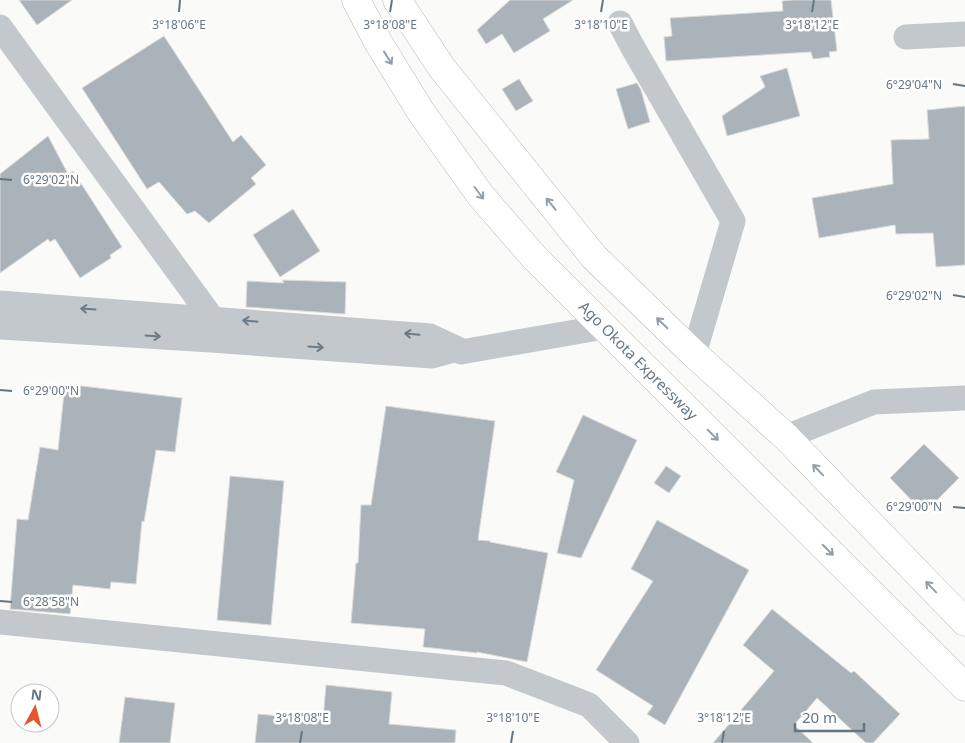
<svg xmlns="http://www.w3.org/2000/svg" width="965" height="743" viewBox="0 0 965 743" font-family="'Noto Sans',sans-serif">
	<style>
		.building { fill: #aab3b9; stroke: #dcdcda }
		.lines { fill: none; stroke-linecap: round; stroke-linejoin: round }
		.secondary-casing { stroke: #b3babf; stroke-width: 29 }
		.minor { stroke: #c3c8cc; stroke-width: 25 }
		.secondary { stroke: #fff; stroke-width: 28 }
		.oneway { stroke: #939fa8 }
		.oneway2 { stroke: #6a7a87 }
		.ticks { fill: none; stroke: #657683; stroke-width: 2 }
		.labels { text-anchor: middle; stroke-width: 5; stroke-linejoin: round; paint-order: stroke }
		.street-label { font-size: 15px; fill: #657683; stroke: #fff }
		.ticks-label { font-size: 12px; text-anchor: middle; fill: #657683; stroke: #fff; stroke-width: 5; stroke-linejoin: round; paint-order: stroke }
	</style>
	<rect width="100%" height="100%" fill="#fafaf8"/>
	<path class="building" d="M19,0H72L37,25Z
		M510,0H573L543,19L550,31L514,53L502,34L486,44L477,30Z
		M792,0H831L837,51L829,52L830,57L813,59L811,52L666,61L664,37L672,36L670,18L783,11L782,1Z
		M164,36L233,142L241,135L266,165L251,178L256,184L209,223L195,211L187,214L159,182L147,189L82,88Z
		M787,68L800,116L727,136L722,116L765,87L760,76Z
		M519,79L533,101L516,111L502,89Z
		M637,83L641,90L650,122L628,129L616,89Z
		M965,106V265L936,267L933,233L896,234L895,225L819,238L812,198L893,184L891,140L929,139L927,110Z
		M48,136L68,174L73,171L122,247L110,255L111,258L80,278L55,239L50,242L48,239L0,273V174Z
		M293,209L320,251L280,277L253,235Z
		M282,280L346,282L345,314L246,307L247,281L284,283Z
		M65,384L182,398L175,452L156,450L144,522L142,521L136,584L111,582L110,589L73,585L70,614L10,609L17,519L28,520L40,447L58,450Z
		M386,406L495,421L478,540L490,541V542L548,553L527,662L477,652V653L423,647L425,629L351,623L356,563H358L361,505H371Z
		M583,415L637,440L581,558L557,553L574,480L556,472Z
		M924,444L959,478L924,513L890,478Z
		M666,466L681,476L669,493L654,483Z
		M230,476L284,481L271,625L217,620Z
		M657,520L749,570L665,725L647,714L653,706L596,670L653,581L631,569Z
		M772,609L851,673L854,671L900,714L873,743H866L817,698L794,725L813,743H713L774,671L743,645Z
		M326,685L392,692L389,724L456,730L455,743H255L258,714L323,720Z
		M125,697L175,703L170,743H119Z"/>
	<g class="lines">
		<defs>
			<path id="secondary" d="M356,0L378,42L421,112L481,196L534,257L965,687
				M397,0L442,68L594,257L694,354L786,437L965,622"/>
		</defs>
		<use href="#secondary" class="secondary-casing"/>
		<path class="minor" d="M620,23L632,46L733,221L694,354
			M0,27L212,318V328
			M906,37L965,34
			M0,303L430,336L458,349L461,352L604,327
			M0,327L211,340L432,356L458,349
			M786,437L874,402L965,398
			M0,622L506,673L589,705L627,743"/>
		<use href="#secondary" class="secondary"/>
	</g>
	<defs><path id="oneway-shaft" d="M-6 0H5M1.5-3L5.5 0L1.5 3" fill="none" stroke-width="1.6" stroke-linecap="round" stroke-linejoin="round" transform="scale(1.25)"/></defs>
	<g class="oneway">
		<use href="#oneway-shaft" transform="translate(388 58) rotate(58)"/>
		<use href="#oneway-shaft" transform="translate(479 193) rotate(53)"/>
		<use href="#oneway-shaft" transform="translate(551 204) rotate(-129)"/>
		<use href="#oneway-shaft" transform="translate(662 323) rotate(-136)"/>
		<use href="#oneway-shaft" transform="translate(713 435) rotate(45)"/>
		<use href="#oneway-shaft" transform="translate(818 470) rotate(-134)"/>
		<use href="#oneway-shaft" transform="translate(828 550) rotate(45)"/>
		<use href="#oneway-shaft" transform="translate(931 587) rotate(-134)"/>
	</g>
	<g class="oneway2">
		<use href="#oneway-shaft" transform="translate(88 309) rotate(-176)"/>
		<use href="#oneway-shaft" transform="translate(250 321) rotate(-175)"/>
		<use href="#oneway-shaft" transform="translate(412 334) rotate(-175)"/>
		<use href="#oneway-shaft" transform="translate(153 336) rotate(4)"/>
		<use href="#oneway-shaft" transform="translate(316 347) rotate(4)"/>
	</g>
	<path class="ticks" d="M179,12L180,0M390,12L392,0M601,12L603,0M812,12L814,0M953,84L965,86M0,179L12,180M953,295L965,297M0,390L12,391M953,507L965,508M0,601L12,602M300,743L302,731M511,743L513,731M722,743L724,731"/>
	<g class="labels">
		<g class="street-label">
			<text transform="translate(638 361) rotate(45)" y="5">Ago Okota Expressway</text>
		</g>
	</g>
	<g class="ticks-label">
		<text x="179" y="29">3°18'06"E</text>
		<text x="390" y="29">3°18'08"E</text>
		<text x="601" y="29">3°18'10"E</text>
		<text x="812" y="29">3°18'12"E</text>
		<text x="914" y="89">6°29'04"N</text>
		<text x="51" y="184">6°29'02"N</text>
		<text x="914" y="300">6°29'02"N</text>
		<text x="51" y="395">6°29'00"N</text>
		<text x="914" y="511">6°29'00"N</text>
		<text x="51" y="606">6°28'58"N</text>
		<text x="302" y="722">3°18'08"E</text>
		<text x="513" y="722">3°18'10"E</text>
		<text x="724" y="722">3°18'12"E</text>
	</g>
	<g transform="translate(35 708) rotate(7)"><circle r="24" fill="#ffffff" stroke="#c1c8cd"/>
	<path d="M0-4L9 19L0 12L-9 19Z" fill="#e4572e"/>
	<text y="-8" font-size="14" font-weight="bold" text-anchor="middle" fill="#657683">N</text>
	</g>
	<path d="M795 723v8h69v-8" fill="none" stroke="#657683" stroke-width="2.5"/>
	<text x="802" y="723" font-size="15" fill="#657683" stroke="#ffffff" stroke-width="4" paint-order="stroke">20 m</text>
</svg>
